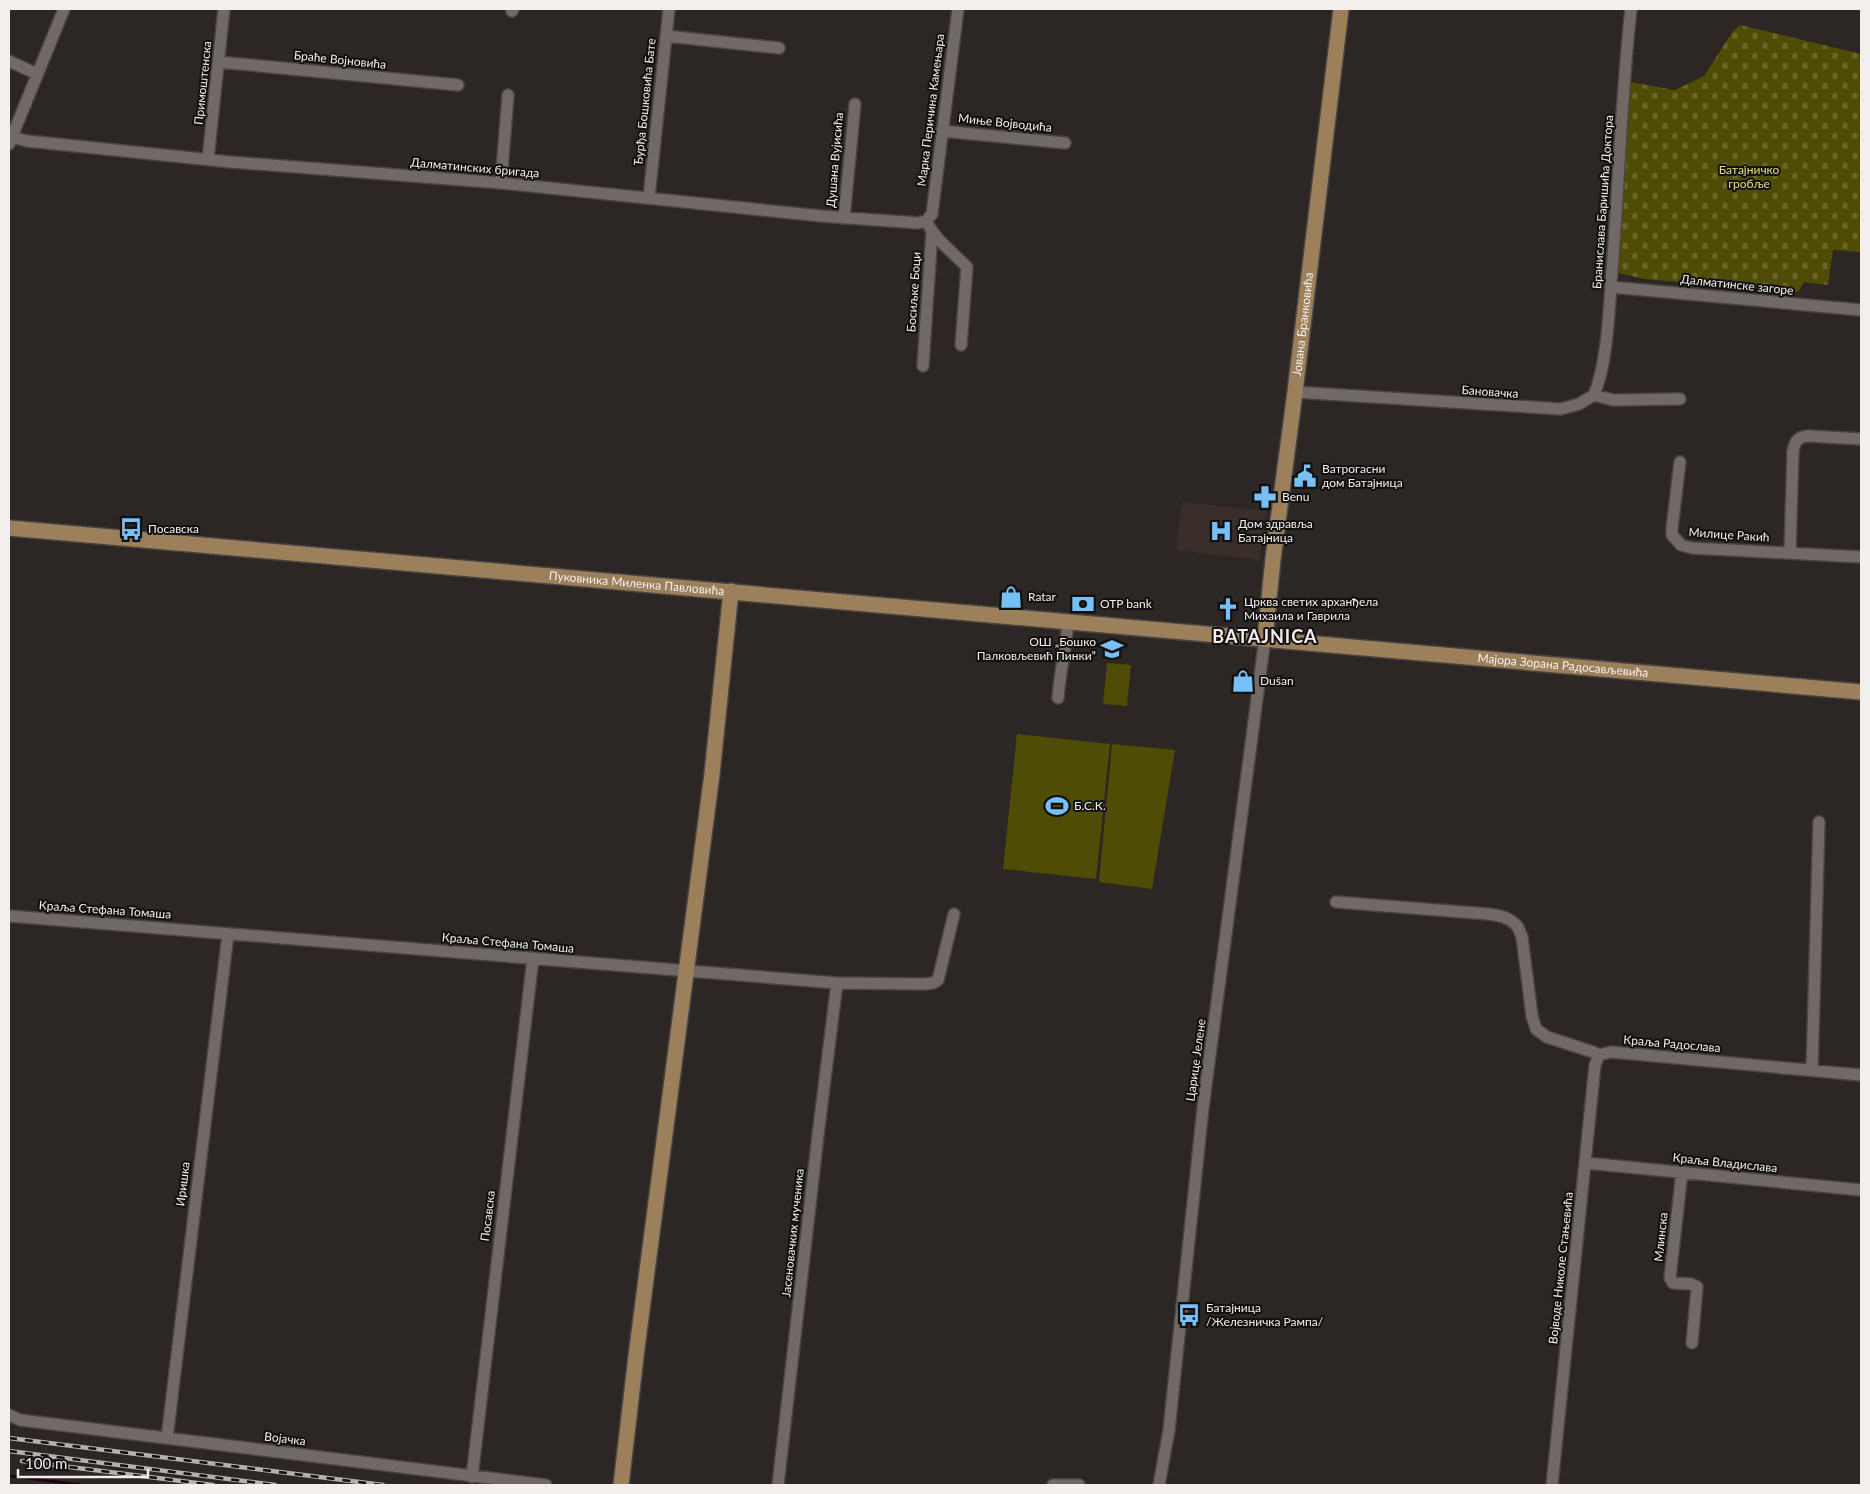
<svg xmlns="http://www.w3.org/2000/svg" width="1870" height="1494" viewBox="0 0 1870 1494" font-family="Lato,sans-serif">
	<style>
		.built { fill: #3a2e2a }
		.cemetery { fill: url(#cemetery-stones) }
		.park { fill: #4f4c05 }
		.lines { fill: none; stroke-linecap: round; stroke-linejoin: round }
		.stream { stroke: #1e0117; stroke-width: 2.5 }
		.minor-casing { stroke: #4a4543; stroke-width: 14 }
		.major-casing { stroke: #4a4543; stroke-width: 18 }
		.minor { stroke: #706966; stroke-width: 11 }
		.major { stroke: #9c805c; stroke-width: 15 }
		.rail-casing { stroke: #b5b1af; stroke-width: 4.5 }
		.rail { stroke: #12100f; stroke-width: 2.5; stroke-dasharray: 8; stroke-linecap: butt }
		.labels { text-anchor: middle; stroke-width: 4; stroke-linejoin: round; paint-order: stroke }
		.street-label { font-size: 12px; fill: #f3efed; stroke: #12100f }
		.park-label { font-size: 12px; fill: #e6e168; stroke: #12100f }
		.poi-label { font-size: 12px; fill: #f3efed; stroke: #12100f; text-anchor: start }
		.district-label { font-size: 18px; font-weight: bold; letter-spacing: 1px; fill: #f3efed; stroke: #12100f }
	</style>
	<defs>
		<pattern id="cemetery-stones" width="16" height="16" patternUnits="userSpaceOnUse" patternTransform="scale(1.25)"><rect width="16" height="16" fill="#4f4c05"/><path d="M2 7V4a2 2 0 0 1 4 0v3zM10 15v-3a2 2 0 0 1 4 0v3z" fill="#69662a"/></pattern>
	</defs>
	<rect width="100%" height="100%" fill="#2c2624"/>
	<path class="built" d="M1182,502L1266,511L1260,560L1176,550Z"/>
	<path class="cemetery" d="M1740,25L1861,54V252L1833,250L1828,285L1804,282L1798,292L1644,279L1615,272L1630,82L1675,90L1704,76L1733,31Z"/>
	<path class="park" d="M1107,663L1131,665L1127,706L1103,704Z
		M1017,734L1110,744L1096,879L1003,869Z
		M1112,744L1175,750L1152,889L1099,882Z"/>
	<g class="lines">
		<path class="stream" d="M9,1476L83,1485"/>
		<defs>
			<path id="minor" d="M512,11L513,9
				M666,36L779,48
				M9,61L37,74
				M219,62L458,85
				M942,131L1065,143
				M12,137L27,141L231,162L501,183L821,216L918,223L926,221L932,214L958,9
				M9,144L64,9
				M208,159L224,9
				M501,183L508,95
				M649,197L669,9
				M844,218L855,104
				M932,231L939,240L967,267L961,345
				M1611,287L1861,310
				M923,366L932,231L926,221
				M1295,392L1561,409L1579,404L1594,395L1613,400L1680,399
				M1594,395C1608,361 1609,308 1612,271C1619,184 1621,96 1631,9
				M1680,462L1672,528V535L1681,545L1692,548L1861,557
				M1790,553L1793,451C1795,441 1798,437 1808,436L1861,439
				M1058,698C1060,672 1066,647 1068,621
				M1336,902L1475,913C1488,914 1507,914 1517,926C1519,928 1520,933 1522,937L1532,1016L1536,1029L1547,1037L1593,1052L1599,1055
				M9,916L837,983L924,984L933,983L938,980L954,914
				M1599,1055L1611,1052L1861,1075
				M1812,1070L1819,822
				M1586,1163L1861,1190
				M1682,1172L1670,1278L1673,1283L1691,1284L1697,1287L1692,1343
				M9,1415L20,1420L546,1485
				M167,1438L228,934
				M472,1477L533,958
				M778,1485L818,1135L837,983
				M1053,1485H1079
				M1159,1485L1169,1430L1203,1108L1265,638
				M1552,1485L1595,1065L1599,1055"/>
			<g id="major">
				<path id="s1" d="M9,528L1861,692"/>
				<path id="s2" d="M1265,638L1273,559L1295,392L1341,9"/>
				<path d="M621,1485L637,1348L712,774L731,591"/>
			</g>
		</defs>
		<use href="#minor" class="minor-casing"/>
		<use href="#major" class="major-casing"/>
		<use href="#minor" class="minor"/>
		<use href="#major" class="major"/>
		<defs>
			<path id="rail" d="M9,1438L383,1485
				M9,1451L275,1485
				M22,1461L213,1485"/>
		</defs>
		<use href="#rail" class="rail-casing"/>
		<use href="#rail" class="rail"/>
	</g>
	<defs>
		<symbol id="civic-bare" viewBox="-9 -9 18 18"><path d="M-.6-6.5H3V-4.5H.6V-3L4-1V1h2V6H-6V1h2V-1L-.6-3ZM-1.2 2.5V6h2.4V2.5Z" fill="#76c0f7" stroke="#12100f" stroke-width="2.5" paint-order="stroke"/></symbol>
		<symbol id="pharmacy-bare" viewBox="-9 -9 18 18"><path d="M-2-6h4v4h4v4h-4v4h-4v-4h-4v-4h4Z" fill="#76c0f7" stroke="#12100f" stroke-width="2.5" paint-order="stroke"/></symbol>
		<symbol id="bus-bare" viewBox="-9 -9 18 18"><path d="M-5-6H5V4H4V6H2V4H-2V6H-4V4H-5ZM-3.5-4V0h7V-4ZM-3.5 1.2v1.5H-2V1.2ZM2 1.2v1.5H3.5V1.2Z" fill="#76c0f7" stroke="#12100f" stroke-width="2.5" paint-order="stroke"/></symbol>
		<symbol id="hospital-bare" viewBox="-9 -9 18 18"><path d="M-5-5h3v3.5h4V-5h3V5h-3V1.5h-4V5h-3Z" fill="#76c0f7" stroke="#12100f" stroke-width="2.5" paint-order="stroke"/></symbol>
		<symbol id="shop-bare" viewBox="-9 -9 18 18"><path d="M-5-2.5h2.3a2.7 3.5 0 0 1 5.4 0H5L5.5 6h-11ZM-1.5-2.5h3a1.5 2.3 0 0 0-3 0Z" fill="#76c0f7" stroke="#12100f" stroke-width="2.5" paint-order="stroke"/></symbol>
		<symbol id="bank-bare" viewBox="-9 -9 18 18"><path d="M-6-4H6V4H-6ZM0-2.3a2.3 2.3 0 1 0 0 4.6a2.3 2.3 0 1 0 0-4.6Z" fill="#76c0f7" stroke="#12100f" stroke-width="2.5" paint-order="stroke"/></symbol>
		<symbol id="church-bare" viewBox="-9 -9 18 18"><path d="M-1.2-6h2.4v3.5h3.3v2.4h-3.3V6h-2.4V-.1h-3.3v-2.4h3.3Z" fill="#76c0f7" stroke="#12100f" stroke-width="2.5" paint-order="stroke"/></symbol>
		<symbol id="school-bare" viewBox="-9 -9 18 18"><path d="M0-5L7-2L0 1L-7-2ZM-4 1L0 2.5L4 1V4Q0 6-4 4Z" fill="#76c0f7" stroke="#12100f" stroke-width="2.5" paint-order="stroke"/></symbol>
		<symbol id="stadium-bare" viewBox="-9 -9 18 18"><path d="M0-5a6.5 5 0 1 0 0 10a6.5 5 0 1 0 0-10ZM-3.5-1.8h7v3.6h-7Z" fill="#76c0f7" stroke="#12100f" stroke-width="2.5" paint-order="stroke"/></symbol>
	</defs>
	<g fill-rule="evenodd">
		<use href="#civic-bare" x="1289" y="460" width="32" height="32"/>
		<use href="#pharmacy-bare" x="1249" y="481" width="32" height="32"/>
		<use href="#bus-bare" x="115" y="513" width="32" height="32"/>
		<use href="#hospital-bare" x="1205" y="515" width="32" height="32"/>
		<use href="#shop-bare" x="995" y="581" width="32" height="32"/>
		<use href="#bank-bare" x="1067" y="588" width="32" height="32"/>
		<use href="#church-bare" x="1212" y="593" width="32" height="32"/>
		<use href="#school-bare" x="1096" y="633" width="32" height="32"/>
		<use href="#shop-bare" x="1227" y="665" width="32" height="32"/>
		<use href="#stadium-bare" x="1041" y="790" width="32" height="32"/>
		<use href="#bus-bare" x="1173" y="1299" width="32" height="32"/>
	</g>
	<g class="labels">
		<g class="street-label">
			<text transform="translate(340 60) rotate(6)" y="4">Браће Војновића</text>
			<text transform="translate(203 83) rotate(-84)" y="4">Примоштенска</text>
			<text transform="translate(645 102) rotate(-84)" y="4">Ђурђа Бошковића Бате</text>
			<text transform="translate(931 110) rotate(-83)" y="4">Марка Перичина Камењара</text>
			<text transform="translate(1005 123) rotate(6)" y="4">Миње Војводића</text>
			<text transform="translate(835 160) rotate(-85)" y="4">Душана Вујисића</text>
			<text transform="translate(475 168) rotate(5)" y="4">Далматинских бригада</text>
			<text transform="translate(1603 202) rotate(-86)" y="4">Бранислава Баришића Доктора</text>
			<text transform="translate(1737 285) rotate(6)" y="4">Далматинске загоре</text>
			<text transform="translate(914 292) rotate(-86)" y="4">Босиљке Боци</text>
			<text dy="4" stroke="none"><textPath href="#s2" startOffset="316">Јована Бранковића</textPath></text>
			<text transform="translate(1490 392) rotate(4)" y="4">Бановачка</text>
			<text transform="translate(1729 535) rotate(4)" y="4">Милице Ракић</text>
			<text dy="4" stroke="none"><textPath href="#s1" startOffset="630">Пуковника Миленка Павловића</textPath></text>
			<text dy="4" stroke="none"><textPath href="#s1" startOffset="1560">Мајора Зорана Радосављевића</textPath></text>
			<text transform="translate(105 910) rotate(4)" y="4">Краља Стефана Томаша</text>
			<text transform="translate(508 943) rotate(5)" y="4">Краља Стефана Томаша</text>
			<text transform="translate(1672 1044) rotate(5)" y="4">Краља Радослава</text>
			<text transform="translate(1196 1060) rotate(-82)" y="4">Царице Јелене</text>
			<text transform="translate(1725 1163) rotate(6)" y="4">Краља Владислава</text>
			<text transform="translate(183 1184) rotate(-83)" y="4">Иришка</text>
			<text transform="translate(488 1216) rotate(-83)" y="4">Посавска</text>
			<text transform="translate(793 1233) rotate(-84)" y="4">Јасеновачких мученика</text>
			<text transform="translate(1661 1237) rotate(-84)" y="4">Млинска</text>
			<text transform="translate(1561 1268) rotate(-84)" y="4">Војводе Николе Стањевића</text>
			<text transform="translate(285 1439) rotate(7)" y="4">Војачка</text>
		</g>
		<g class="park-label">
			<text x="1749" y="174">Батајничко<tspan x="1749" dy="14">гробље</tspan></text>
		</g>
		<g class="poi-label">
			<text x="1322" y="473">Ватрогасни<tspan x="1322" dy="14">дом Батајница</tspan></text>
			<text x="1282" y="501">Benu</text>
			<text x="1238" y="528">Дом здравља<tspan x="1238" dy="14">Батајница</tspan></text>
			<text x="148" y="533">Посавска</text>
			<text x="1028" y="601">Ratar</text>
			<text x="1244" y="606">Црква светих арханђела<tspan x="1244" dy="14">Михаила и Гаврила</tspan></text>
			<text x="1100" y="608">OTP bank</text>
			<text x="1096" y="646" text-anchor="end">ОШ „Бошко<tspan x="1096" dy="14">Палковљевић Пинки”</tspan></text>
			<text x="1260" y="685">Dušan</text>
			<text x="1074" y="810">Б.С.К.</text>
			<text x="1206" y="1312">Батајница<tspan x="1206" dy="14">/Железничка Рампа/</tspan></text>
		</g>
		<g class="district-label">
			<text x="1265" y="643">BATAJNICA</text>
		</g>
	</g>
	<rect width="1870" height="1494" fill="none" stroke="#f3efed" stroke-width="20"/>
	<path d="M18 1469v8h130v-8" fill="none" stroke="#f3efed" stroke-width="2.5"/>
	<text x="25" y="1469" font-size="15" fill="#f3efed" stroke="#12100f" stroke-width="4" paint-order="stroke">100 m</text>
</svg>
